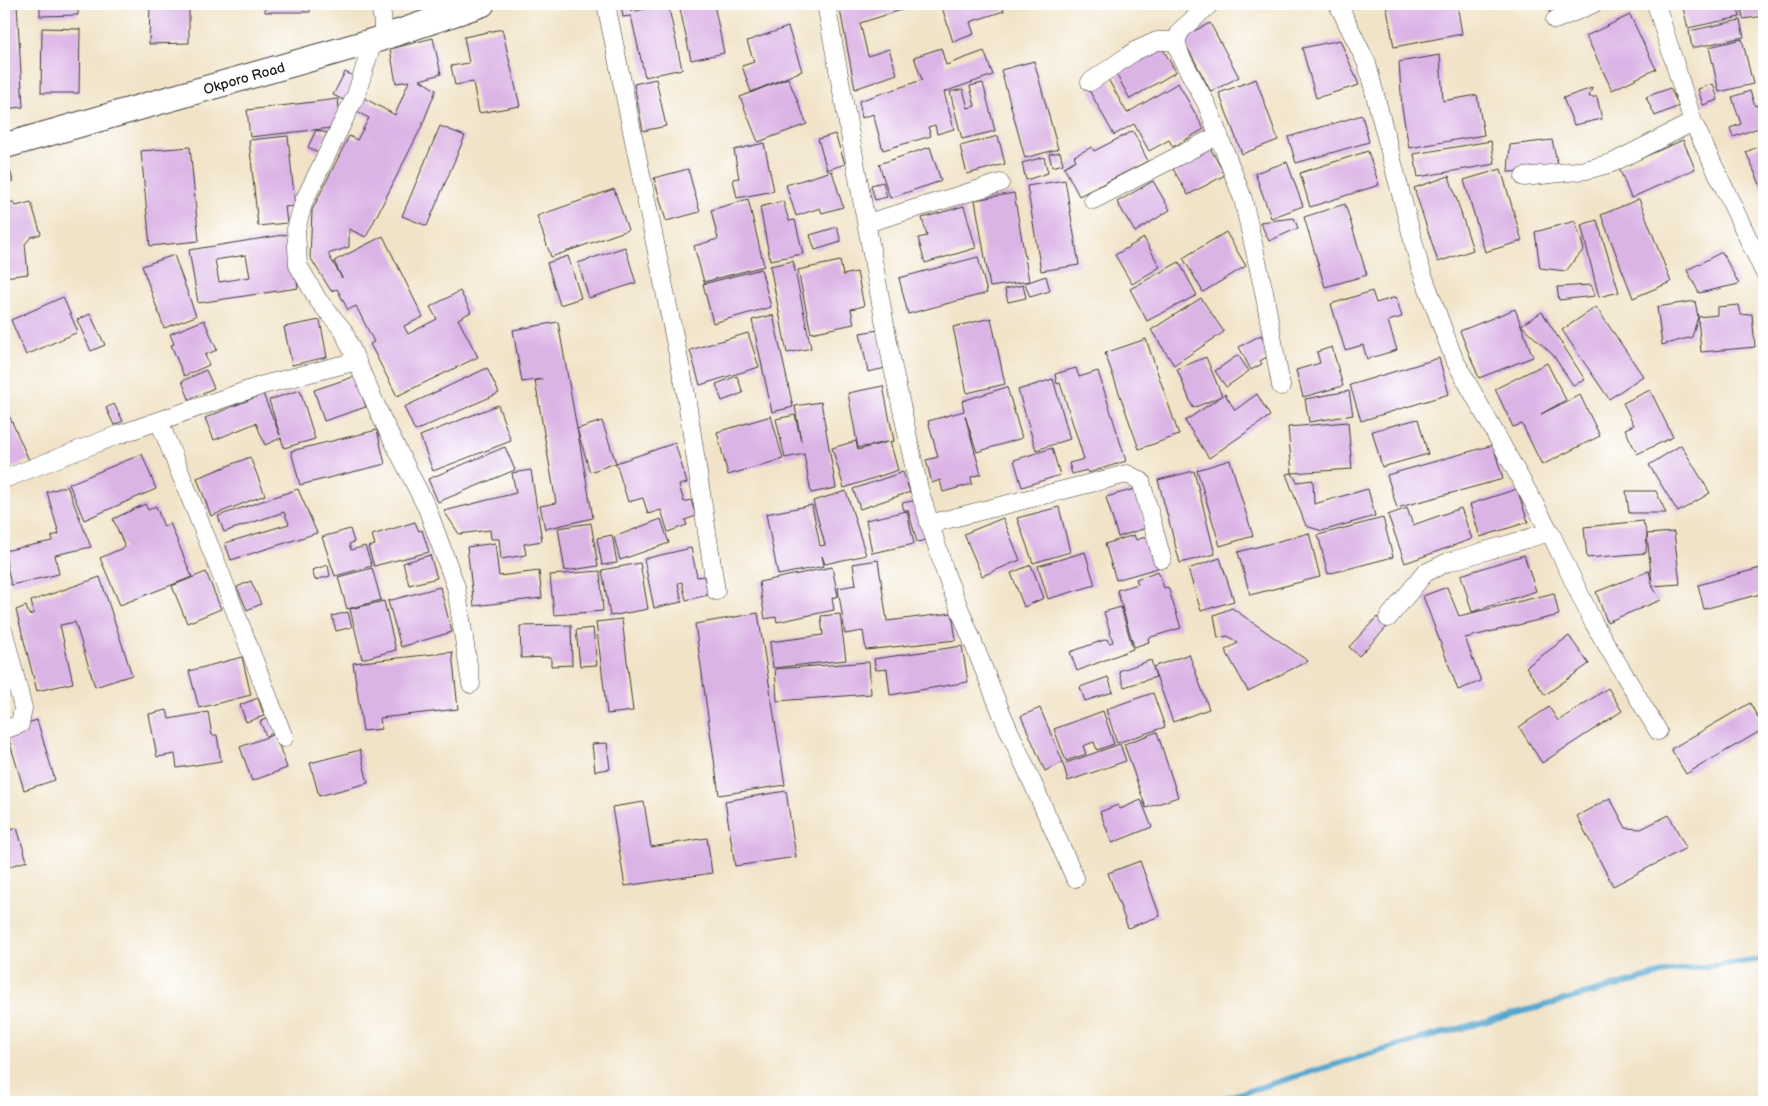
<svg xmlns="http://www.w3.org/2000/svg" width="1768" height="1106" viewBox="0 0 1768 1106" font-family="'Balsamiq Sans',sans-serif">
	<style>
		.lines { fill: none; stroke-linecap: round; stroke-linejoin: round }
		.stream { stroke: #55a6cf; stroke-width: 6 }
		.building { fill: #dbb4e6; fill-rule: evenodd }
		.minor-casing { stroke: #3c3a36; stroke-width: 19 }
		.secondary-casing { stroke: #3c3a36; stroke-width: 27 }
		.minor { stroke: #fff; stroke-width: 18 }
		.secondary { stroke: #fff; stroke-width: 25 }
		.labels { text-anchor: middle; stroke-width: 4.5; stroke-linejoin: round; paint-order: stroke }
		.street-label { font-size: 14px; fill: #1c1c1c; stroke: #fff }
	</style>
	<rect width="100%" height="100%" fill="#fff"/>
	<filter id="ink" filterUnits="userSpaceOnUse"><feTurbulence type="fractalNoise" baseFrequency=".02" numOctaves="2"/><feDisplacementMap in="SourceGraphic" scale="10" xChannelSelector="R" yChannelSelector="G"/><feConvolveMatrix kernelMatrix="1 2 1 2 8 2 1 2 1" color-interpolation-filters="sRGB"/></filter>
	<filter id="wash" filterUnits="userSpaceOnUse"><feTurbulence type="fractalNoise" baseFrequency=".0096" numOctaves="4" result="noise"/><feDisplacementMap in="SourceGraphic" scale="20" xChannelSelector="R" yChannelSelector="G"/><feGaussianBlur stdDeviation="1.12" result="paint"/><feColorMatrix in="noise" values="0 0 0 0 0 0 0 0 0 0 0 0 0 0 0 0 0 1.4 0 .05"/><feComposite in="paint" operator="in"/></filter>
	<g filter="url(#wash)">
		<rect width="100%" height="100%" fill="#f1e3c7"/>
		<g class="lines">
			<path class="stream" d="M1212,1102L1399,1045L1671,971L1764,959"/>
		</g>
		<g id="blocks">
			<path class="building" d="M4,4H17L23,107L4,109Z
				M40,4H78V15L40,16Z
				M150,4H189V43L149,44Z
				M265,4H310V12H265Z
				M621,4H630L631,12L668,4L682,69L645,77L631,16L623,17Z
				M679,4H714L724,53L691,60Z
				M839,4H921L860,23L868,56L889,49L897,74L855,89Z
				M941,4H1001L1004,11L970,22L974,34L953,42Z
				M1386,4H1457L1462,34L1394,47Z
				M1547,4H1571L1550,13Z
				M1682,4H1737L1740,17L1688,28Z
				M1741,4H1762L1764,16L1743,19Z
				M1630,15L1656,69L1612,90L1586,36Z
				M1740,20L1744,37L1692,48L1689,31Z
				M1210,23L1239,77L1211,92L1182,37Z
				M788,27L802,71L751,92L742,66L754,62L747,41Z
				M42,28L80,29L79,93H41Z
				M502,29L520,106L479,113L473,82L455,85L451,66L469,63L464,37Z
				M433,38L441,74L420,80L436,90L421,128L366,237L349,229V247L328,254L342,278L334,261L383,236L423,317L404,326L408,334L437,319L430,307L460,291L471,312L458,319L478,357L397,396L370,344L374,342L356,306L348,310L337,289L331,291L310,257L312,210L349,136L357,140L369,118L357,112L364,98L395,115L409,81L396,83L390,49Z
				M1742,39L1753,84L1719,92L1709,47Z
				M1340,40L1359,85L1316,98L1302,48Z
				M1161,46L1176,72L1130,99L1115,72Z
				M941,48L946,65L984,51L993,75L944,92L954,129L937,134L935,125L928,127L931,136L883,150L873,114L862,118L859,101L922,80L914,57Z
				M1440,55L1443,101L1477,95L1484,135L1409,148L1402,108L1399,62Z
				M1034,61L1058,149L1025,158L1001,70Z
				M345,72L358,78L346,101L333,95Z
				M788,78L807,124L758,142L740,97Z
				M656,79L666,126L643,131L634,84Z
				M1108,79L1127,113L1178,83L1204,129L1173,147L1169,140L1149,151L1134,124L1114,135L1089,90Z
				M1256,79L1278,140L1242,154L1219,93Z
				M983,83L995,131L962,139L950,92L963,89L968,108L975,106L970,86Z
				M1713,84L1718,100L1703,105L1698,89Z
				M1592,88L1589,97H1597L1602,119L1574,125L1563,98Z
				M1670,88L1679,106L1655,116L1646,97Z
				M1750,91L1755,106L1764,103V126L1733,137L1730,128L1741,124L1732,97Z
				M338,99L340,118L332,128L250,137L247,110Z
				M1362,115L1369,142L1296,163L1288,137Z
				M440,126L465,136L427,226L402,216Z
				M316,130L327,133L318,153L308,147Z
				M1133,131L1148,161L1079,196L1064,167L1076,160L1074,156L1092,147L1094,151Z
				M835,134L845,164L827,170L818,139Z
				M288,136L295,206L285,207L287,223L258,226L249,140Z
				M998,136L1005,164L967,174L960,146Z
				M1552,140L1559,170L1508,172L1510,145Z
				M1683,140L1695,169L1631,198L1619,168Z
				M1491,141L1495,164L1418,177L1414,154Z
				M764,143L774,191L737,198L733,179L739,178L734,150Z
				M1764,144V194L1746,152Z
				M190,147L199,241L150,246L141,151Z
				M930,147L941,181L890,198L879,164Z
				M1210,148L1225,175L1188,195L1173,169Z
				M1368,151L1379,185L1310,207L1300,173Z
				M1060,152L1063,164L1052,167L1049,154Z
				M1044,157L1048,173L1026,180L1022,163Z
				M1287,162L1303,206L1271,218L1255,173Z
				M9,167L13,181L4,182V168Z
				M688,169L700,212L666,221L654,178Z
				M1501,169L1522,241L1485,252L1464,180Z
				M832,171L843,207L822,213L820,208L796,216L786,185Z
				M1449,176L1473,250L1438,262L1414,188Z
				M1065,180L1079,265L1041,271L1027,186Z
				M1153,181L1170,210L1135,232L1117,202Z
				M883,182L887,197L875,200L871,185Z
				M614,189L628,230L551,257L537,216Z
				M1014,193L1029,281L990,287L975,200Z
				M748,199L764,266L704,282L694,246L718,239L711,210Z
				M1639,199L1671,282L1633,298L1601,215Z
				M783,201L789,221L795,220L803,254L770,260L760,207Z
				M14,202L16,206L31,202L41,234L31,237L25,244L28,274L4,277V203Z
				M1345,204L1367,275L1325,287L1304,217Z
				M964,206L976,248L925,263L918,238L927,236L922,218Z
				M1294,218L1298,228L1269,241L1260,222Z
				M1597,220L1619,292L1599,297L1581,225Z
				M1575,221L1584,249L1566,271L1540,268L1535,232Z
				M837,227L841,242L815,250L810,235Z
				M1226,232L1246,266L1203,292L1183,258Z
				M289,234L298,288L198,303L189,250ZM246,255L250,277L219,282L215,260Z
				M1144,238L1160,267L1132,284L1115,255Z
				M625,247L636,283L589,298L578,263Z
				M1722,252L1739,284L1699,293L1687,270Z
				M174,255L196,316L164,328L142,266Z
				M568,256L581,298L560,305L547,263Z
				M978,257L987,293L908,314L899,278Z
				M793,261L811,348L787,353L770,266Z
				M840,261L843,275L857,272L864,306L851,309L854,324L811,333L798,270Z
				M1179,262L1197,295L1147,321L1130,289Z
				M761,269L771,307L713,323L703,284Z
				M1046,276L1050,291L1030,297L1025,283Z
				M1023,285L1026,298L1008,302L1005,289Z
				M1591,285L1595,296L1559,300L1557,287Z
				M1372,291L1376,303L1396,297L1402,317L1388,321L1397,350L1367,359L1363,345L1345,350L1331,304Z
				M63,297L78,332L26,355L11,320Z
				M1201,298L1224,332L1174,365L1151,330Z
				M1695,301L1698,317L1692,337L1662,345L1657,307Z
				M1739,305L1741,315L1752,314L1755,347L1701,352L1698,317L1717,315V307Z
				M1596,307L1643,376L1609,399L1562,330Z
				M1515,309L1521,325L1542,312L1585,380L1573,385L1553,355L1521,325L1533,357L1479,378L1460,331Z
				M90,314L105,345L91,351L77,320Z
				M773,315L793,407L772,412L752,320Z
				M991,318L1005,384L967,393L953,327Z
				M204,320L217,350L205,355L209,365L184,376L171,345L174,344L170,334Z
				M320,320L327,357L292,365L284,327Z
				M558,322L593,518L545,529L540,506L556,503L535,381L542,379L522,382L513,330Z
				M878,330L886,368L868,372L860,333Z
				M748,333L759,367L700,385L690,350Z
				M1261,335L1272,354L1260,361L1262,364L1251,370L1239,347Z
				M1146,339L1179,435L1139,449L1105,353Z
				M1332,347L1343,386L1303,397L1296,370L1320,363L1317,352Z
				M1238,355L1249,371L1226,387L1215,371Z
				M1206,357L1222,396L1193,408L1177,369Z
				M1439,358L1449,394L1361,421L1350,385Z
				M1547,363L1566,400L1541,414L1580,395L1600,436L1542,465L1522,424L1513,427L1495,389Z
				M487,368L499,393L415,431L404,407Z
				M1076,368L1079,377L1098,371L1126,461L1088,473L1087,470L1072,474L1069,463L1084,459L1060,383L1057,384L1055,374Z
				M206,370L214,388L189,399L182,381Z
				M356,376L366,407L324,421L314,390Z
				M737,376L743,393L722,401L716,384Z
				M1053,379L1070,439L1036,450L1018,390Z
				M883,386L894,441L890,442L898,470L844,488L832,448L856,441L858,450L887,442L858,448L848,393Z
				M1007,387L1022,438L977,452L965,416L981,474L971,477L972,484L943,492L940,480L932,483L926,460L938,457L928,421L964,411L962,401Z
				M300,390L315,439L284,448L281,438L265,445L256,423L214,440L205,418L263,394L280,435L269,400Z
				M1650,390L1673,437L1637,454L1625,429L1634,425L1623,403Z
				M1349,391L1353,415L1309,422L1305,399Z
				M1225,394L1235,410L1257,394L1270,416L1209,458L1185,421Z
				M821,402L836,488L811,493L804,454L785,458L776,419L795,415L801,441L795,406Z
				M4,404L29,460L9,468L4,455Z
				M114,404L123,421L114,425L106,408Z
				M498,405L511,441L433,471L420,436Z
				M771,416L783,459L728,475L717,432Z
				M1418,419L1428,454L1382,467L1372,431Z
				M602,421L616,463L675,443L687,483L679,485L684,502L691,500L696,516L685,520L687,525L668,532L661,510L648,514L643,498L628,502L616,463L590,472L577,429Z
				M1348,422L1352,469L1292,473L1297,482L1313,480L1314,504L1368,489L1375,516L1322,531L1306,526L1286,474L1292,473L1288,427Z
				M377,430L385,464L300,485L291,451Z
				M1493,445L1503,479L1397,508L1387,475Z
				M1681,445L1710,493L1678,512L1649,465Z
				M505,447L515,470L438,502L428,479Z
				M1052,448L1060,475L1022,487L1014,460Z
				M142,454L156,489L84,520L69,484Z
				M250,457L265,495L211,516L197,478Z
				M1230,460L1253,536L1220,546L1197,470Z
				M531,470L542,541L524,544L526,555L501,559L499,539H491L490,530L459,534L444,511L516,493L512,473Z
				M1194,471L1215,554L1180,563L1158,480Z
				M903,472L910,492L860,509L853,489Z
				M67,486L91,547L55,555L59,574L11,585L4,551L52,541V536L59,534L47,492Z
				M298,489L317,533L231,560L225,543L289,524L284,512L224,532L218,516Z
				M1135,489L1146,528L1118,537L1106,497Z
				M1517,489L1528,522L1480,537L1470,504Z
				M846,491L866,555L825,564L822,556L824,566L778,575L766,514L812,505L820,546L825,545L813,501Z
				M1626,491H1656L1666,513H1629Z
				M918,500L930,539L917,542L908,510H904L902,503Z
				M145,504L148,510L156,506L164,527L170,523L192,577L120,605L100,558L125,547L113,519Z
				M1059,507L1070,552L1033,563L1017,518Z
				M1407,508L1413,525L1461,508L1472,539L1405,563L1388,515Z
				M907,511L914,544L872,553L866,520Z
				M1003,518L1020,560L982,576L964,534Z
				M1383,518L1393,557L1328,574L1318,535Z
				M661,519L669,543L620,560L614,537Z
				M1643,521L1647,534L1674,532L1680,584L1652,586L1661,600L1607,622L1596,592L1649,571L1652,584L1647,534L1646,553L1587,558L1584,527Z
				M415,522L419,531L422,530L429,552L374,566L368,547L375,545L372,535Z
				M591,523L598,566L565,571L558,528Z
				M350,529L354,542L349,544L351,550L365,546L372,566L335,576L322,537Z
				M1309,533L1320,577L1250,595L1238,552Z
				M612,535L617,563L602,565L597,538Z
				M1134,535L1136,540L1148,536L1158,568L1116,580L1105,544Z
				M495,543L499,576L539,571L542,598L474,606L467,547Z
				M691,548L697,577L704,576L708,595L686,600L682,582L678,583L682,602L654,608L644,559Z
				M1085,552L1095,585L1048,599L1038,566Z
				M430,555L437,578L409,585L403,563Z
				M1524,555L1536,591L1472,612L1461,575Z
				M1220,558L1234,601L1201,611L1188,569Z
				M878,560L887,621L952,613L956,640L866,650L863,631L845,634L838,588L856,585L853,564Z
				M640,563L648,609L610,616L602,570Z
				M328,565L330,576L315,580L312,570Z
				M1031,565L1044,598L1024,607L1011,573Z
				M832,567L838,596L832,598L834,610L777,622L776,617L765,619L759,582Z
				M1764,567V593L1704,609L1698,585Z
				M372,568L381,600L347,609L338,577Z
				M600,571L603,611L554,615L550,575Z
				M1158,571L1164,588L1168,587L1181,628L1148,638L1149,642L1134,647L1117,590L1138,584L1136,579Z
				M206,572L221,609L187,623L172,586Z
				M100,577L132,675L95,687L75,622L60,625L73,683L37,691L16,610L26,606L29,615L34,613L31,601Z
				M251,581L261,604L247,610L237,587Z
				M440,587L452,632L401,647L388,601Z
				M1447,587L1459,616L1554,593L1559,615L1465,638L1481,681L1458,690L1423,596Z
				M384,601L396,650L362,659L350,609Z
				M1121,607L1133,649L1077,671L1070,652L1107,639L1109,643L1113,642L1104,612Z
				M1232,608L1308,661L1248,691L1225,650L1238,643L1228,636L1218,638L1214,615Z
				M348,612L352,627L336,631L332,616Z
				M758,613L785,785L719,795L695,624Z
				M840,614L846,660L773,668L770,642L823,635L821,616Z
				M1377,617L1387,627L1359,656L1349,647Z
				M622,619L633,711L607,714L596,622Z
				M571,625L572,665L551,666V657L521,658L520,626Z
				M593,628L597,665L580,666L576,630Z
				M1569,636L1589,664L1545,695L1526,667Z
				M962,646L968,682L890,695L887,669L876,670L874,659Z
				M452,652L458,709L380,718L381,729L363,731L353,663Z
				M1189,654L1209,709L1173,722L1153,667Z
				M242,657L251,695L199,708L189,671Z
				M1151,660L1156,677L1124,687L1119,671Z
				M869,662L871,694L777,701L775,669Z
				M1108,677L1113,692L1085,701L1080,687Z
				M1608,688L1622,711L1542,763L1519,727L1549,707L1558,721Z
				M1153,693L1165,727L1117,743L1106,709Z
				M258,698L264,716L246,722L240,705Z
				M1750,703L1764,729L1686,774L1671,749Z
				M1040,708L1063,762L1045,771L1021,716Z
				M167,710L169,719L208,712L212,735H217L221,761L177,768L175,754L157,757L149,714Z
				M1103,711L1114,744L1097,750L1094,742L1083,746L1086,754L1066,761L1054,729Z
				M272,717L278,731L266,736L260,721Z
				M37,720L55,780L24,790L6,730Z
				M1157,732L1178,797L1146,808L1124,744Z
				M275,734L287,768L252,781L240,747Z
				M607,743L610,769L595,771L592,744Z
				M1120,744L1126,761L1068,781L1063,764Z
				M360,750L368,783L319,796L310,763Z
				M786,791L796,857L735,866L725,801Z
				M1610,798L1626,828L1641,829L1669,815L1686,848L1613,886L1577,816Z
				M1141,800L1152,827L1112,843L1100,812L1118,805L1120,809Z
				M644,802L651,847L707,838L712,873L625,886L612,807Z
				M17,828L27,861L4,868V832Z
				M1140,861L1160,916L1128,928L1108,873Z"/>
		</g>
	</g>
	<g filter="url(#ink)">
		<use href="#blocks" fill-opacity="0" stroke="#3c3a36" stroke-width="1"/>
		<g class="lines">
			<defs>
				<path id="minor" d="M381,4L384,37
					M606,4L685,389L716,591
					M826,4L892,363L919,489L946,575L1003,717L1075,878
					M1210,4L1181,30L1176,41L1181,57L1207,105L1243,199L1264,292L1281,386
					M1338,4L1367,64L1420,267L1454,359L1550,532L1593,622L1658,731
					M1656,4L1693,122L1764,272
					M1555,20L1593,4
					M373,41L356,95L304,201L296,229L298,265L318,300L343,330L382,419L427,508L456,587L471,684
					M1090,82L1135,51L1157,41H1176
					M1524,177L1586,170L1612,163L1693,122
					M1093,200L1219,135
					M867,223L1000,183
					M159,421L215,559L284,738
					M4,479L115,436L263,385L357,361
					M929,524L1127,474L1141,481L1162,559
					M1388,618L1425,573L1448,562L1550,532
					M4,633L23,708L20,724L4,730"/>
				<path id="secondary" d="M4,146L373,41L482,4"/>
			</defs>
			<use href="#minor" class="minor-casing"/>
			<use href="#secondary" class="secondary-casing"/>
			<use href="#minor" class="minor"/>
			<use href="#secondary" class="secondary"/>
		</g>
	</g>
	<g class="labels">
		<g class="street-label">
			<text transform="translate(244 78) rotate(-16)" y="5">Okporo Road</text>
		</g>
	</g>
	<rect width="1768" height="1106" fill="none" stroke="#fff" stroke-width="20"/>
</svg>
